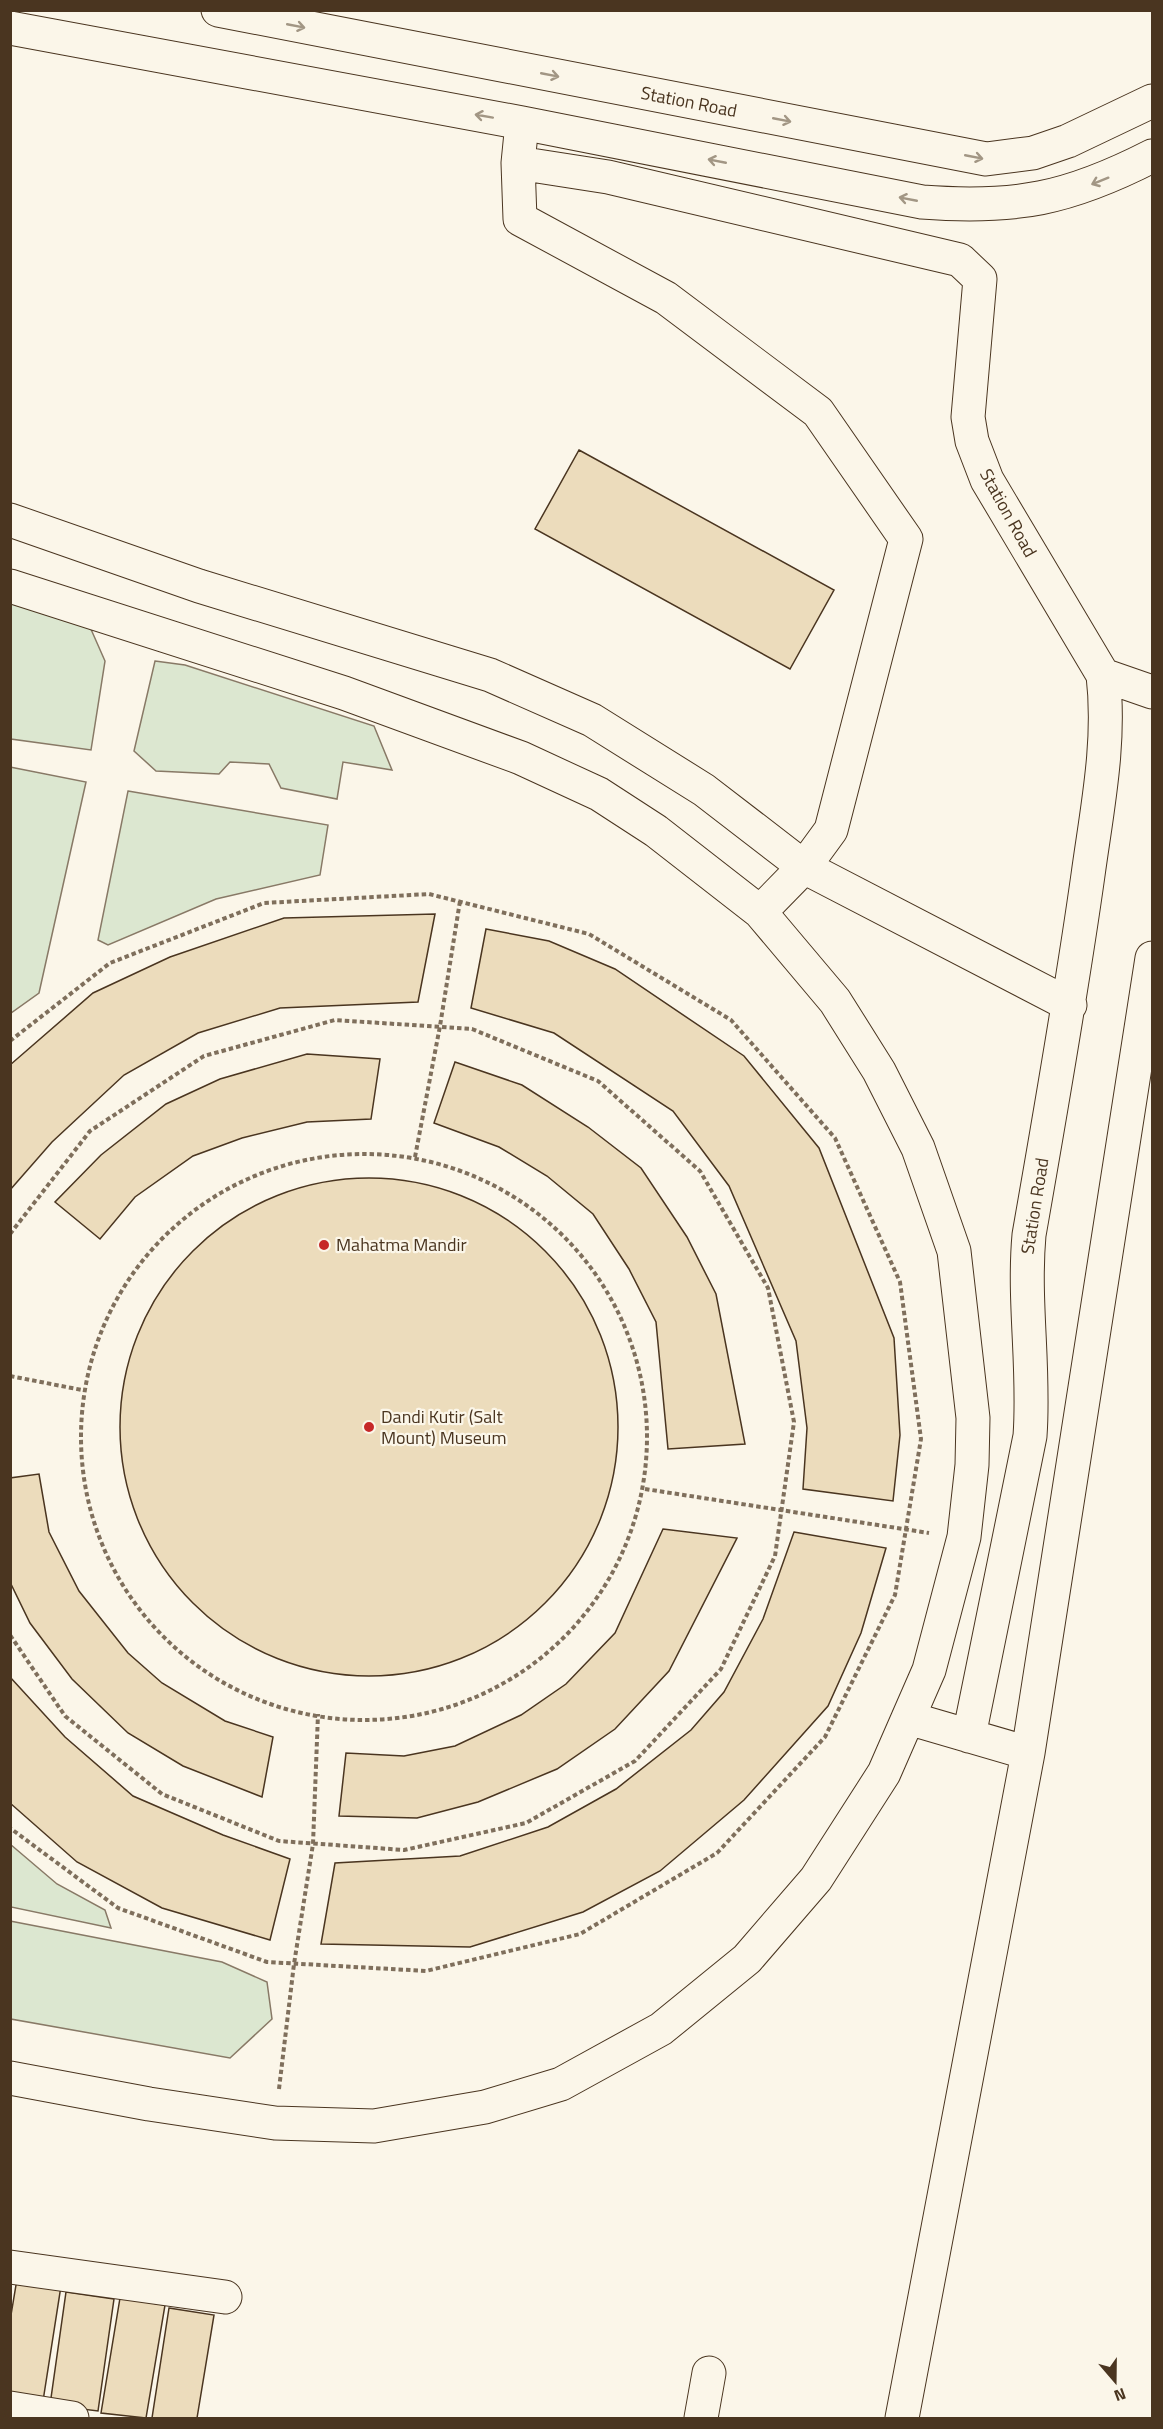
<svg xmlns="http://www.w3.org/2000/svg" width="1163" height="2429" viewBox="0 0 1163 2429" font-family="'Titillium Web',sans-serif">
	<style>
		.green { fill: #dce7d0; stroke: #887966; stroke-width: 1.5 }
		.building { fill: #ecdcbc; stroke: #4a3520; stroke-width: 1.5 }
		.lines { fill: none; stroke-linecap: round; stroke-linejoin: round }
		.minor-casing { stroke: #4a3520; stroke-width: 35 }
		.path { stroke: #7f6f5c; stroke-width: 4; stroke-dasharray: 4.5 3; stroke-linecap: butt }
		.minor { stroke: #fbf6e9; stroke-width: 33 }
		.oneway { stroke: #a29684 }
		.poi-dot { fill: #c62828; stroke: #fbf6e9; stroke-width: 2 }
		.labels { text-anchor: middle; stroke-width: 4.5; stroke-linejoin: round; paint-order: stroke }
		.street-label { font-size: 18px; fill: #4a3520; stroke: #fbf6e9 }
		.poi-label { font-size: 18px; fill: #4a3520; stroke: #fbf6e9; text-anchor: start }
	</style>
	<rect width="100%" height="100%" fill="#fbf6e9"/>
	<path class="green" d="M10,599L90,627L105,661L91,750L11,739Z
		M155,661L185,665L374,726L392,770L343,762L337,799L281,788L269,764L230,762L219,774L156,771L134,751Z
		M10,767L86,782L39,993L11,1013Z
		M128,791L328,825L320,875L216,899L108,945L98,940Z
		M10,1844L57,1884L105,1910L111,1928L11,1907Z
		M10,1921L222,1962L267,1982L272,2019L230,2058L11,2019Z"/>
	<path class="building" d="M579,450L834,590L790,669L535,529Z
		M435,914L418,1002L280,1008L198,1033L124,1075L52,1142L10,1190V1065L93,993L170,957L284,918Z
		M486,929L549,941L615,969L744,1056L819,1148L894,1338L900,1435L893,1501L803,1489L807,1428L796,1341L729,1186L673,1111L554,1033L471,1008Z
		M307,1054L380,1059L371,1119L307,1122L242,1138L193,1156L135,1197L100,1239L55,1202L101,1155L166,1104L220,1079Z
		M455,1062L522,1085L588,1127L641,1168L687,1237L716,1294L745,1444L668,1449L656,1322L629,1269L593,1214L547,1176L499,1147L434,1123Z
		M120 1427a249 249 0 1 1 498 0a249 249 0 1 1-498 0Z
		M39,1474L49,1532L79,1591L128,1653L162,1683L225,1721L273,1737L262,1797L183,1766L128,1733L72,1679L30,1623L10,1582V1478Z
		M663,1529L737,1538L669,1671L615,1729L557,1769L478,1802L417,1818L339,1816L346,1753L404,1756L455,1746L521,1715L566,1684L615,1633Z
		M794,1532L886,1548L861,1633L828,1706L744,1800L660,1871L583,1912L470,1947L321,1944L335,1863L460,1856L548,1827L616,1789L691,1730L724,1692L763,1619Z
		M10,1677L65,1737L133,1796L223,1835L290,1859L270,1940L162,1908L77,1862L10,1803Z
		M17,2279L61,2286L43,2401L10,2396V2321Z
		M66,2292L114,2299L98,2411L50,2405Z
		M120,2298L165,2305L146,2418L101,2413Z
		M169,2308L214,2315L197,2418H152Z"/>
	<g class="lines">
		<defs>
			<path id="minor" d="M218,10L986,159L1033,153L1068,141L1152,101
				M10,28L522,123L922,202C1016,209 1068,199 1152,156
				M522,123L518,163L608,177L960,260L980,279L968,417L972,441L987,480L1103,675C1111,742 1097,809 1088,875C1071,996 1050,1115 1029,1235C1023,1302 1035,1369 1030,1436L969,1736
				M518,163L520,219L666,298L818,412L906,539L831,830L804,867L760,912
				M10,520L199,586L490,675L592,720L704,790L804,867L1070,1005
				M10,586L344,693L521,758L599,794L656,831L760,912L835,1001L879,1071L918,1148L954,1251L973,1418L972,1465L964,1537L929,1670L884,1773L816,1879L747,1959L661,2029L561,2084L485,2107L374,2126L275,2123L149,2104L10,2078
				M1103,675L1152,692
				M908,1718L1028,1753
				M10,2267L225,2297
				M10,2408L72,2418
				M701,2418L709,2373
				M902,2418L1028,1753L1152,958"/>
		</defs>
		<use href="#minor" class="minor-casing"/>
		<path class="path" d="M10,1041L110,963L264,903L429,894L589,934L731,1020L835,1138L900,1282L921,1439L895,1595L825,1737L717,1853L580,1934L426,1971L267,1962L118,1908L10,1828
			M81 1437a283 283 0 1 1 566 0a283 283 0 1 1-566 0Z
			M415,1157L440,1026L460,901
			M10,1234L90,1131L204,1056L335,1020L472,1029L598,1081L700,1171L768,1288L794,1422L775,1556L721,1669L635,1761L526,1823L404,1850L279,1841L162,1794L65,1716L10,1635
			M10,1376L82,1390
			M645,1489L929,1533
			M279,2089L294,1964L313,1844L318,1714"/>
		<use href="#minor" class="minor"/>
	</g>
	<defs><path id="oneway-shaft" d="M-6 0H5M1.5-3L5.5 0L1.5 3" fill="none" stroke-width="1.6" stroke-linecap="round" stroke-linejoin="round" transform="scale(1.5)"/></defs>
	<g class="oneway">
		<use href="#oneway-shaft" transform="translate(296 26) rotate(11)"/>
		<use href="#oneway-shaft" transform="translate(550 75) rotate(11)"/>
		<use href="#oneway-shaft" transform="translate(484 116) rotate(-170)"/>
		<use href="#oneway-shaft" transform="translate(782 120) rotate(11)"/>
		<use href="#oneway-shaft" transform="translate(974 157) rotate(11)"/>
		<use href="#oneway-shaft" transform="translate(717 161) rotate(-169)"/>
		<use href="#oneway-shaft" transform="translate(1100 181) rotate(158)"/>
		<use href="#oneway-shaft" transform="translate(908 199) rotate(-169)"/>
	</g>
	<g class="poi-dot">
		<circle cx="324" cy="1245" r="6"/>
		<circle cx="369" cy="1427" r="6"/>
	</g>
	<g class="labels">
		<g class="street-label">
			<text transform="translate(689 102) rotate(11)" y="6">Station Road</text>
			<text transform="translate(1008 513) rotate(61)" y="6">Station Road</text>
			<text transform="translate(1035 1206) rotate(-81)" y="6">Station Road</text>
		</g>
		<g class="poi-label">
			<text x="336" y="1251">Mahatma Mandir</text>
			<text x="381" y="1423">Dandi Kutir (Salt<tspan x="381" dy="21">Mount) Museum</tspan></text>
		</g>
	</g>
	<rect width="1163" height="2429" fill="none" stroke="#4a3520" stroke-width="24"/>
	<g transform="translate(1115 2381) rotate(160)" stroke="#fbf6e9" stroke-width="4.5" paint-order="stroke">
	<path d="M0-4.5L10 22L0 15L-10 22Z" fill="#4a3520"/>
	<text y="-9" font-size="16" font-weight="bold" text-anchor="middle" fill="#4a3520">N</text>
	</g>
</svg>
